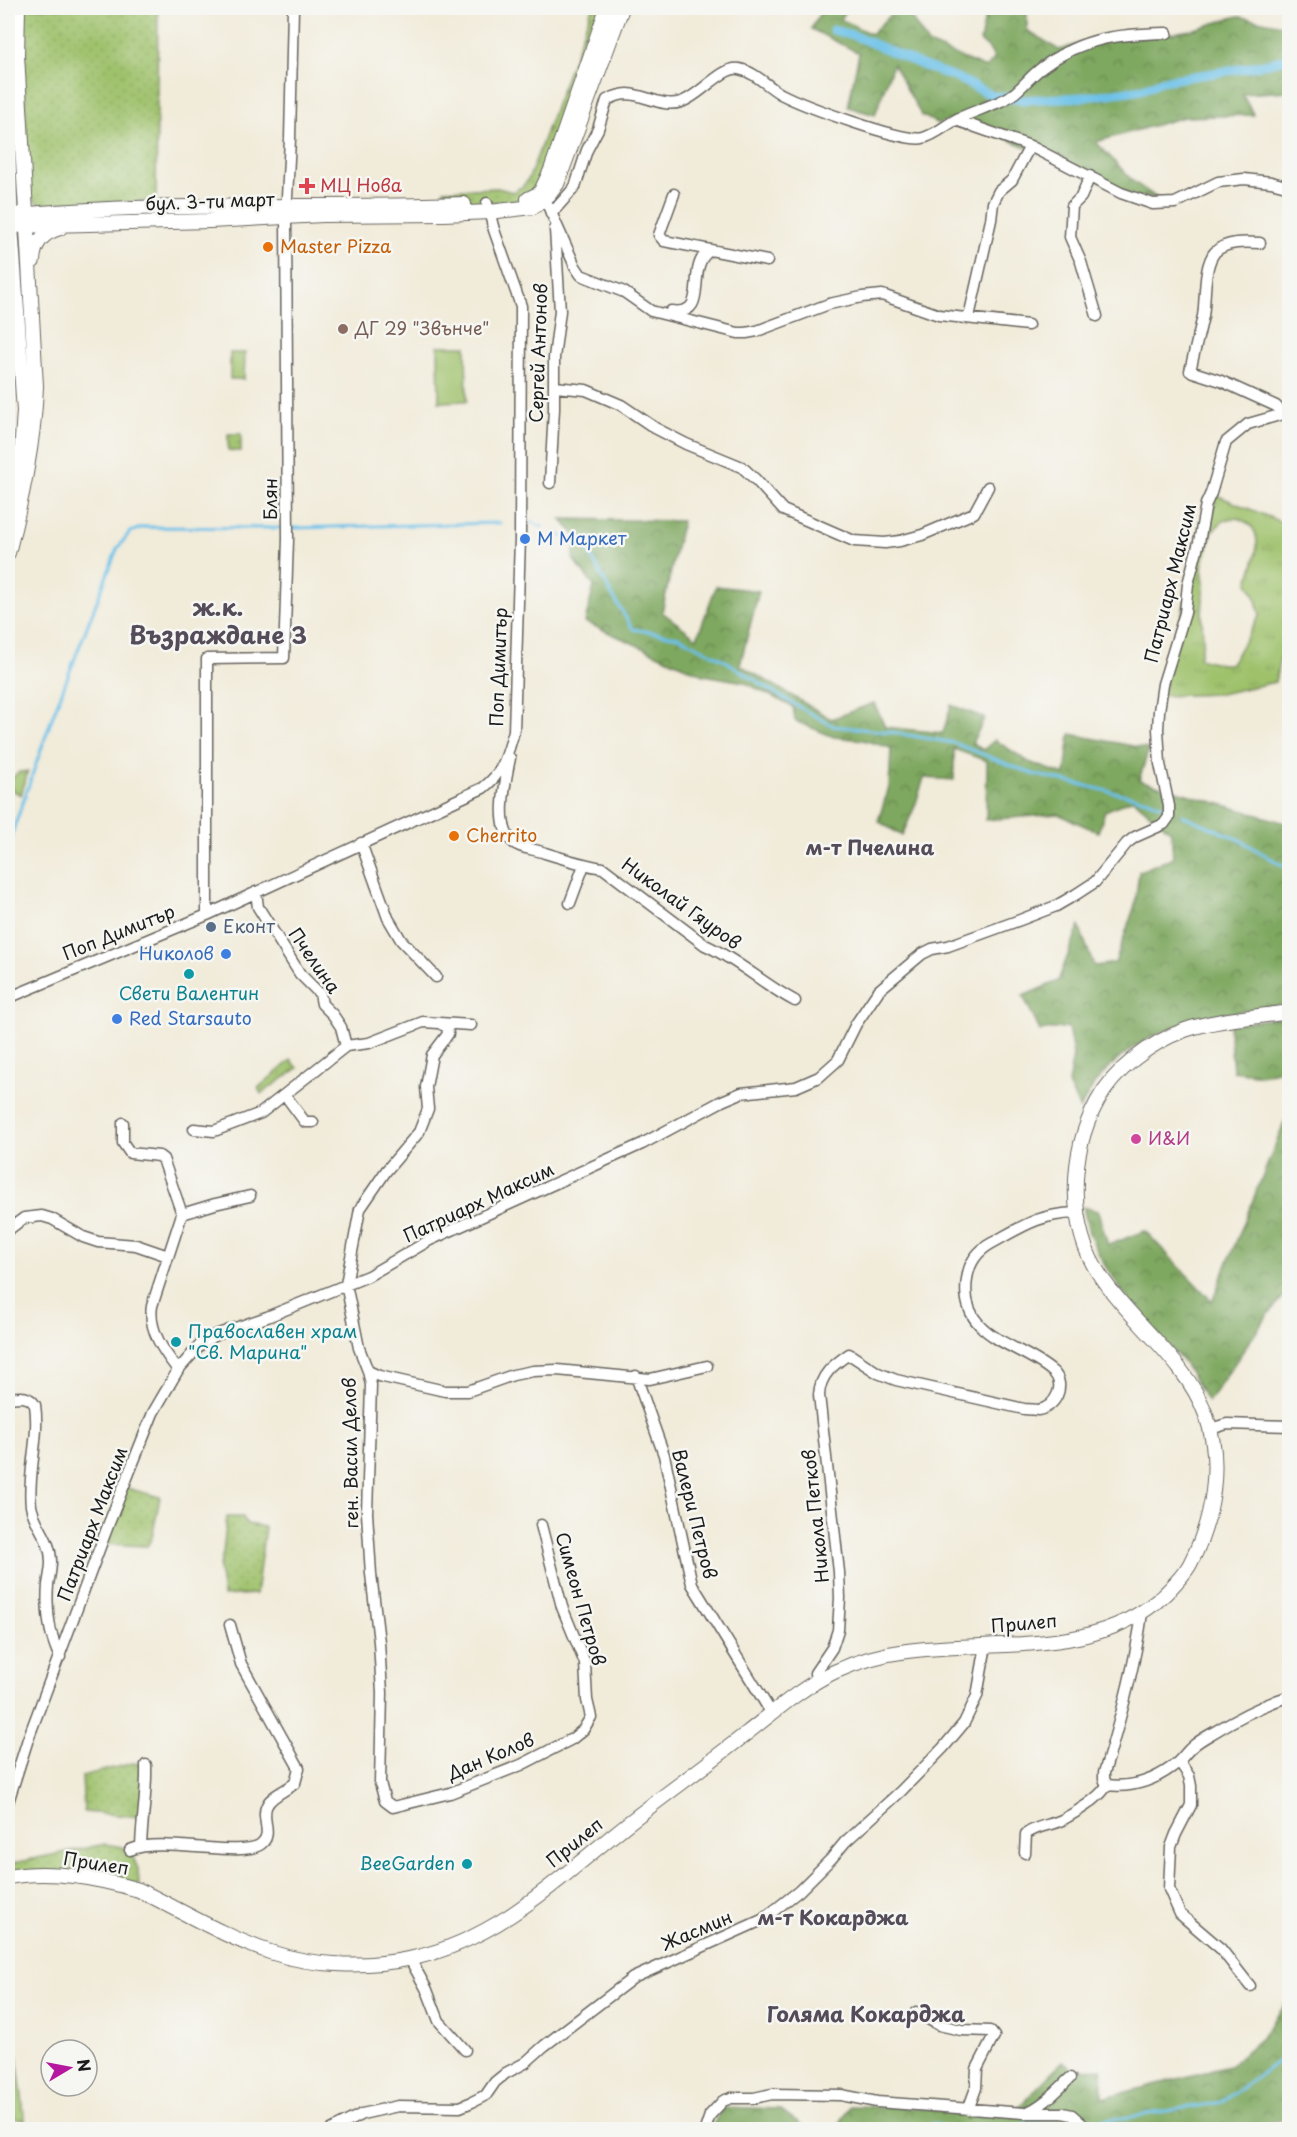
<svg xmlns="http://www.w3.org/2000/svg" width="1297" height="2137" viewBox="0 0 1297 2137" font-family="'Playpen Sans',sans-serif">
	<style>
		.grass { fill: url(#grass-dots); stroke: #5d6e44; stroke-width: 1.5 }
		.forest { fill: url(#forest-crowns); stroke: #4d623e; stroke-width: 1.5 }
		.park { fill: url(#park-tufts); stroke: #5d6e44; stroke-width: 1.5; fill-rule: evenodd }
		.garden { fill: #9ec16b; stroke: #5d6e44; stroke-width: 1.5 }
		.lines { fill: none; stroke-linecap: round; stroke-linejoin: round }
		.stream { stroke: #6cc1e9; stroke-width: 3 }
		.canal { stroke: #6cc1e9; stroke-width: 9 }
		.street-casing { stroke: #67645e; stroke-width: 13 }
		.secondary-casing { stroke: #67645e; stroke-width: 16 }
		.street { stroke: #fff; stroke-width: 10 }
		.secondary { stroke: #fff; stroke-width: 14 }
		.health-dot { fill: #e0444e; stroke: #f6f6f2; stroke-width: 2 }
		.food-dot { fill: #e8710a; stroke: #f6f6f2; stroke-width: 2 }
		.education-dot { fill: #8d6e63; stroke: #f6f6f2; stroke-width: 2 }
		.shop-dot { fill: #3f7fe0; stroke: #f6f6f2; stroke-width: 2 }
		.service-dot { fill: #5c6f8a; stroke: #f6f6f2; stroke-width: 2 }
		.culture-dot { fill: #0f9aa8; stroke: #f6f6f2; stroke-width: 2 }
		.hotel-dot { fill: #d1479c; stroke: #f6f6f2; stroke-width: 2 }
		.labels { text-anchor: middle; stroke-width: 5; stroke-linejoin: round; paint-order: stroke }
		.health-label { font-size: 18px; fill: #be3a42; stroke: #f6f6f2; text-anchor: start }
		.street-label { font-size: 18px; fill: #1c1c1c; stroke: #f6f6f2 }
		.food-label { font-size: 18px; fill: #c56008; stroke: #f6f6f2; text-anchor: start }
		.education-label { font-size: 18px; fill: #785e54; stroke: #f6f6f2; text-anchor: start }
		.shop-label { font-size: 18px; fill: #366cbe; stroke: #f6f6f2; text-anchor: start }
		.service-label { font-size: 18px; fill: #4e5e75; stroke: #f6f6f2; text-anchor: start }
		.culture-label { font-size: 18px; fill: #0d838f; stroke: #f6f6f2 }
		.hotel-label { font-size: 18px; fill: #b23c85; stroke: #f6f6f2; text-anchor: start }
		.neighbourhood-label { font-size: 20px; font-weight: bold; fill: #554c5a; stroke: #f6f6f2 }
		.quarter-label { font-size: 21px; font-weight: bold; fill: #554c5a; stroke: #f6f6f2 }
		.district-label { font-size: 24px; font-weight: bold; fill: #554c5a; stroke: #f6f6f2 }
	</style>
	<defs>
		<pattern id="grass-dots" width="8" height="8" patternUnits="userSpaceOnUse" patternTransform="scale(1.5)"><rect width="8" height="8" fill="#9ec16b"/><path d="M2 2h.1M6 6h.1" fill="none" stroke="#88a55c" stroke-width="1.8" stroke-linecap="round"/></pattern>
		<pattern id="forest-crowns" width="20" height="18" patternUnits="userSpaceOnUse" patternTransform="scale(1.5)"><rect width="20" height="18" fill="#7ea75f"/><path d="M2 6a3 3 0 1 1 6 0M12 15a3 3 0 1 1 6 0" fill="none" stroke="#66874e"/></pattern>
		<pattern id="park-tufts" width="24" height="20" patternUnits="userSpaceOnUse" patternTransform="scale(1.5)"><rect width="24" height="20" fill="#9ec16b"/><path d="M3 7l-1-3M5 7V3M7 7l1-3M15 17l-1-3M17 17v-4M19 17l1-3" fill="none" stroke="#88a55c"/></pattern>
	</defs>
	<rect width="100%" height="100%" fill="#f6f6f2"/>
	<filter id="ink" filterUnits="userSpaceOnUse"><feTurbulence type="fractalNoise" baseFrequency=".0167" numOctaves="2"/><feDisplacementMap in="SourceGraphic" scale="12" xChannelSelector="R" yChannelSelector="G"/><feConvolveMatrix kernelMatrix="1 2 1 2 8 2 1 2 1" color-interpolation-filters="sRGB"/></filter>
	<filter id="wash" filterUnits="userSpaceOnUse"><feTurbulence type="fractalNoise" baseFrequency=".008" numOctaves="4" result="noise"/><feDisplacementMap in="SourceGraphic" scale="24" xChannelSelector="R" yChannelSelector="G"/><feGaussianBlur stdDeviation="1.35" result="paint"/><feColorMatrix in="noise" values="0 0 0 0 0 0 0 0 0 0 0 0 0 0 0 0 0 1.4 0 .05"/><feComposite in="paint" operator="in"/></filter>
	<g filter="url(#wash)">
		<rect width="100%" height="100%" fill="#f1ebd9"/>
		<path class="grass" d="M24,8H158L156,201L40,205L29,196L23,64Z
			M592,8H607L551,170L525,200L443,205L444,190L498,188L513,192L523,186L529,178Z
			M8,261L13,348L8,349Z
			M123,1487L160,1497L152,1538L147,1546L101,1544Z
			M227,1517H243L247,1524L265,1527L256,1594L223,1596L219,1568L223,1553Z
			M133,1763L146,1765L142,1817L84,1812L82,1776Z
			M105,1844L122,1847L130,1850L138,1869L139,1885L8,1874V1864Z
			M8,2010L11,2011L25,2120L8,2118Z"/>
		<path class="forest" d="M823,8H847L840,19L871,34L897,8H905L928,44L986,68L994,58L989,49L980,41L987,8H1027V30L1059,50L1100,37H1148L1191,30L1238,16L1287,26L1289,22V91L1242,94L1254,115L1184,117L1096,142L1133,181L1157,198L1132,196L960,117L938,124L921,115L893,64L875,115L848,107L859,53L811,29Z
			M561,519L682,521L662,612L697,638L716,586L759,591L740,665L831,719L874,703L885,727L943,733L951,705L985,718L972,743L983,750L995,740L1029,762L1065,775L1070,734L1149,749L1139,780L1289,824V1004C1216,1015 1147,1020 1097,1081C1090,1089 1085,1100 1080,1109L1068,1084L1073,1055L1068,1027L1040,1031L1023,996L1058,981L1079,926L1094,966L1115,963L1135,905L1139,871L1173,858L1171,832L1133,799L1105,811L1098,832L1058,814L986,820L987,761L954,749V780L924,778L915,806L902,836L878,821L889,787L891,748L863,740L834,737L795,721L793,707L744,682L704,675L585,622L594,586L573,559L576,536Z
			M1289,1016V1068L1261,1075L1233,1071L1229,1025Z
			M1289,1111V1290L1268,1315L1208,1402L1184,1363L1132,1305L1103,1263L1089,1233L1083,1207L1098,1211L1108,1245L1145,1231L1212,1301Z
			M1289,1999V2117L1258,2129L836,2130L850,2106L901,2107L1010,2116L1063,2061L1074,2070L1102,2069V2098L1229,2066L1263,2036Z
			M723,2107L779,2109L808,2129L710,2130Z"/>
		<path class="park" d="M230,353H245L244,379H230Z
			M228,434H241V451H228Z
			M1211,493L1289,525V615L1275,682L1220,694L1162,696ZM1236,518C1270,527 1254,560 1248,583L1254,593L1260,615L1231,664H1221L1199,658L1203,642L1202,616L1204,582L1202,567L1213,530L1225,520Z
			M28,771L21,795L8,788V781L19,772Z
			M291,1060L298,1068L261,1094L258,1088Z"/>
		<path class="garden" d="M438,346H466L467,401L439,402Z"/>
		<g class="lines">
			<path class="stream" d="M531,522L542,527
				M291,528L500,523
				M555,533L587,548L609,590L633,629L679,637L724,660L778,695L833,726L890,732L954,743L1033,774L1148,800L1162,806
				M1182,815L1240,840L1290,870
				M8,845L53,715L117,549L130,532L144,527L285,528
				M1084,2122L1123,2118L1222,2102L1290,2053
				M904,2130C923,2123 934,2122 953,2130
				M1006,2130L1028,2123H1077"/>
			<path class="canal" d="M833,30L853,35L924,66L957,78L993,96L1023,100L1085,97L1144,89L1161,81L1247,68L1290,58"/>
		</g>
	</g>
	<g filter="url(#ink)">
		<g class="lines">
			<defs>
				<path id="street" d="M956,120L1030,146L1121,193L1153,204L1175,203L1218,182L1244,179L1271,182L1290,187
					M1090,176L1081,197L1072,206L1070,237L1081,262L1097,316
					M540,194L545,199L575,266L581,275L624,292L651,311L738,333H746L757,331L829,304L862,297L882,295L939,315L1028,325
					M674,194L659,235L664,241L767,261
					M551,214L575,187L587,150L598,129L607,100C613,97 621,94 628,94C646,95 663,108 681,102C699,97 722,66 739,69C755,72 767,86 781,94C802,105 904,143 923,138C936,135 947,124 959,118C973,112 987,107 1001,101C1019,94 1028,77 1043,67C1082,37 1120,34 1167,33
					M1260,243C1246,242 1226,241 1215,252C1203,266 1206,298 1203,316C1199,334 1194,353 1190,371L1221,381L1276,406L1283,414L1286,413
					M671,311C712,317 684,268 709,251
					M969,317L991,220L993,203L999,191L1012,180L1030,146
					M555,387L586,390L621,405L655,428L686,444L742,467L756,480L783,510L854,541L885,543L900,541L922,535L974,513L988,487
					M550,483L554,409V358L560,311L555,229
					M510,758C506,779 494,828 514,843C522,849 535,849 545,853C564,859 583,865 603,868L705,945C737,959 764,985 795,1001
					M361,843L388,918L401,940L436,977
					M256,892L258,907L300,974L320,994L322,1004L333,1015L341,1027L346,1046
					M570,903L584,865
					M207,915V659L284,658L288,539L286,217L290,139L293,8
					M8,998L207,915L483,788C504,772 507,755 514,731L520,538L521,306L494,230L487,203
					M439,1023L447,1027L448,1034L432,1055L426,1087L428,1109L419,1132L386,1171L360,1209L346,1284L359,1348L368,1371L371,1385L367,1513L371,1574L379,1642L382,1693L380,1783L385,1801L393,1807L450,1793L521,1765L572,1739L583,1730L591,1717L587,1700L585,1663L562,1607L541,1525
					M285,1095L305,1122H313
					M123,1123V1143L130,1153L159,1156L163,1159L182,1214
					M194,1129L214,1131L261,1113L346,1046L369,1043L423,1022L471,1025
					M8,1230L24,1218L42,1216L52,1219L83,1237L98,1242L136,1245L168,1256
					M178,1370C164,1352 148,1330 152,1306L182,1214L215,1204L250,1196
					M368,1371L379,1376L445,1391H468L513,1375L533,1371L557,1370L650,1379L707,1366
					M636,1376L664,1455L692,1584L772,1714
					M8,1398C19,1397 28,1394 35,1405C40,1438 27,1473 31,1506C35,1527 51,1538 51,1562C51,1570 49,1578 48,1585C46,1610 49,1635 60,1657
					M1210,1429L1227,1424L1290,1426
					M1142,1613C1135,1667 1120,1721 1104,1773V1779L1107,1785C1131,1788 1153,1781 1172,1767C1180,1762 1185,1753 1192,1747C1197,1742 1204,1738 1211,1734C1235,1719 1262,1705 1290,1696
					M816,1682L815,1673L832,1648L838,1630L840,1598L839,1572L819,1395C820,1375 833,1365 849,1354L878,1373L896,1380L1024,1409C1029,1409 1034,1410 1038,1410C1055,1408 1067,1385 1053,1372C1021,1343 958,1339 967,1279C969,1262 977,1251 992,1243C1023,1226 1039,1214 1076,1213
					M1179,1761L1189,1776L1191,1786V1805L1176,1834L1171,1847L1169,1889L1180,1914L1221,1949L1250,1986
					M8,1802L28,1739L109,1523L153,1413L178,1370L201,1344L213,1336L267,1317L368,1276L430,1240L642,1144L722,1101L741,1093L796,1087L819,1077L838,1060L856,1024L879,990L922,954L932,949L948,946L1020,920L1056,906L1075,895L1095,882L1127,843L1135,837L1164,824L1169,817V806L1160,764L1158,729L1159,711L1163,684L1185,613L1188,584L1199,542L1206,504L1211,493L1226,442L1248,424L1283,414
					M141,1846C142,1818 147,1792 146,1765
					M130,1850C162,1836 242,1859 261,1844C274,1834 260,1818 267,1805C272,1795 287,1790 295,1783L299,1768L241,1664L230,1625
					M1025,1853L1026,1834C1038,1825 1049,1826 1062,1820C1075,1813 1100,1798 1107,1785
					M410,1959L427,1990L439,2021L465,2050
					M916,2012L939,2025L961,2030L990,2031L994,2036L977,2069L976,2088L968,2110
					M1026,2113H1063L1072,2115L1089,2130
					M331,2130L362,2114L398,2106L460,2107L472,2102L486,2095L495,2082L506,2073L525,2063L544,2046L633,1978L762,1920L799,1891L831,1859L845,1842L901,1791L943,1748L964,1723L977,1696L986,1645
					M705,2130L710,2115L723,2101L731,2098H754L772,2094L841,2095L877,2102L1024,2113C1040,2109 1059,2089 1070,2078"/>
				<path id="secondary" d="M8,120L13,84
					M8,147L11,226L24,411L21,454L8,520
					M528,199L540,193L551,170L607,8
					M8,216C159,201 312,209 464,204
					M8,226L210,221L323,215L444,214L489,212L533,207L549,195L557,184L622,8
					M33,261C34,244 42,233 60,228
					M8,553C22,498 34,444 36,386L17,55L18,8
					M8,1877C51,1869 97,1878 139,1890C182,1911 225,1937 270,1952C315,1967 367,1968 413,1958C501,1939 563,1874 631,1821C670,1791 709,1763 747,1733C774,1712 802,1687 834,1672C856,1662 882,1654 907,1651C993,1639 1097,1659 1165,1594C1174,1585 1184,1575 1190,1564C1213,1520 1223,1463 1206,1415C1186,1360 1133,1324 1101,1277C1067,1228 1069,1154 1097,1102C1114,1070 1151,1042 1185,1030C1216,1019 1257,1017 1290,1012"/>
			</defs>
			<use href="#street" class="street-casing"/>
			<use href="#secondary" class="secondary-casing"/>
			<use href="#street" class="street"/>
			<use href="#secondary" class="secondary"/>
		</g>
	</g>
	<path class="health-dot" d="M304 177h6v6h6v6h-6v6h-6v-6h-6v-6h6z"/>
	<g class="food-dot">
		<circle cx="268" cy="247" r="6"/>
		<circle cx="454" cy="836" r="6"/>
	</g>
	<circle class="education-dot" cx="343" cy="329" r="6"/>
	<g class="shop-dot">
		<circle cx="525" cy="539" r="6"/>
		<circle cx="226" cy="954" r="6"/>
		<circle cx="117" cy="1019" r="6"/>
	</g>
	<circle class="service-dot" cx="211" cy="927" r="6"/>
	<g class="culture-dot">
		<circle cx="189" cy="974" r="6"/>
		<circle cx="176" cy="1342" r="6"/>
		<circle cx="467" cy="1864" r="6"/>
	</g>
	<circle class="hotel-dot" cx="1136" cy="1139" r="6"/>
	<g class="labels">
		<g class="health-label">
			<text x="320" y="192">МЦ Нова</text>
		</g>
		<g class="street-label">
			<text transform="translate(210 202) rotate(-2)" y="6">бул. 3-ти март</text>
			<text transform="translate(539 353) rotate(-88)" y="6">Сергей Антонов</text>
			<text transform="translate(271 499) rotate(-90)" y="6">Блян</text>
			<text transform="translate(1171 583) rotate(-76)" y="6">Патриарх Максим</text>
			<text transform="translate(499 667) rotate(-88)" y="6">Поп Димитър</text>
			<text transform="translate(681 904) rotate(36)" y="6">Николай Гяуров</text>
			<text transform="translate(119 933) rotate(-22)" y="6">Поп Димитър</text>
			<text transform="translate(314 961) rotate(55)" y="6">Пчелина</text>
			<text transform="translate(479 1203) rotate(-25)" y="6">Патриарх Максим</text>
			<text transform="translate(351 1453) rotate(-91)" y="6">ген. Васил Делов</text>
			<text transform="translate(694 1514) rotate(76)" y="6">Валери Петров</text>
			<text transform="translate(816 1516) rotate(-96)" y="6">Никола Петков</text>
			<text transform="translate(93 1524) rotate(-69)" y="6">Патриарх Максим</text>
			<text transform="translate(580 1599) rotate(74)" y="6">Симеон Петров</text>
			<text transform="translate(1024 1624) rotate(-5)" y="6">Прилеп</text>
			<text transform="translate(491 1757) rotate(-23)" y="6">Дан Колов</text>
			<text transform="translate(575 1843) rotate(-39)" y="6">Прилеп</text>
			<text transform="translate(96 1864) rotate(9)" y="6">Прилеп</text>
			<text transform="translate(697 1931) rotate(-23)" y="6">Жасмин</text>
		</g>
		<g class="food-label">
			<text x="280" y="253">Master Pizza</text>
			<text x="466" y="842">Cherrito</text>
		</g>
		<g class="education-label">
			<text x="355" y="335">ДГ 29 "Звънче"</text>
		</g>
		<g class="shop-label">
			<text x="537" y="545">М Маркет</text>
			<text x="214" y="960" text-anchor="end">Николов</text>
			<text x="129" y="1025">Red Starsauto</text>
		</g>
		<g class="service-label">
			<text x="223" y="933">Еконт</text>
		</g>
		<g class="culture-label">
			<text x="189" y="1000">Свети Валентин</text>
			<text x="188" y="1338" text-anchor="start">Православен храм<tspan x="188" dy="21">"Св. Марина"</tspan></text>
			<text x="455" y="1870" text-anchor="end">BeeGarden</text>
		</g>
		<g class="hotel-label">
			<text x="1148" y="1145">И&amp;И</text>
		</g>
		<g class="neighbourhood-label">
			<text x="870" y="855">м-т Пчелина</text>
			<text x="833" y="1925">м-т Кокарджа</text>
		</g>
		<g class="quarter-label">
			<text x="866" y="2022">Голяма Кокарджа</text>
		</g>
		<g class="district-label">
			<text x="218" y="616">ж.к.<tspan x="218" dy="28">Възраждане 3</tspan></text>
		</g>
	</g>
	<rect width="1297" height="2137" fill="none" stroke="#f6f6f2" stroke-width="30"/>
	<g transform="translate(69 2068) rotate(80)"><circle r="28" fill="#f6f6f2" stroke="#9f9f9c" stroke-width="1.5"/>
	<path d="M0-4.5L10 22L0 15L-10 22Z" fill="#b5179e"/>
	<text y="-9" font-size="16" font-weight="bold" text-anchor="middle" fill="#1c1c1c">N</text>
	</g>
</svg>
